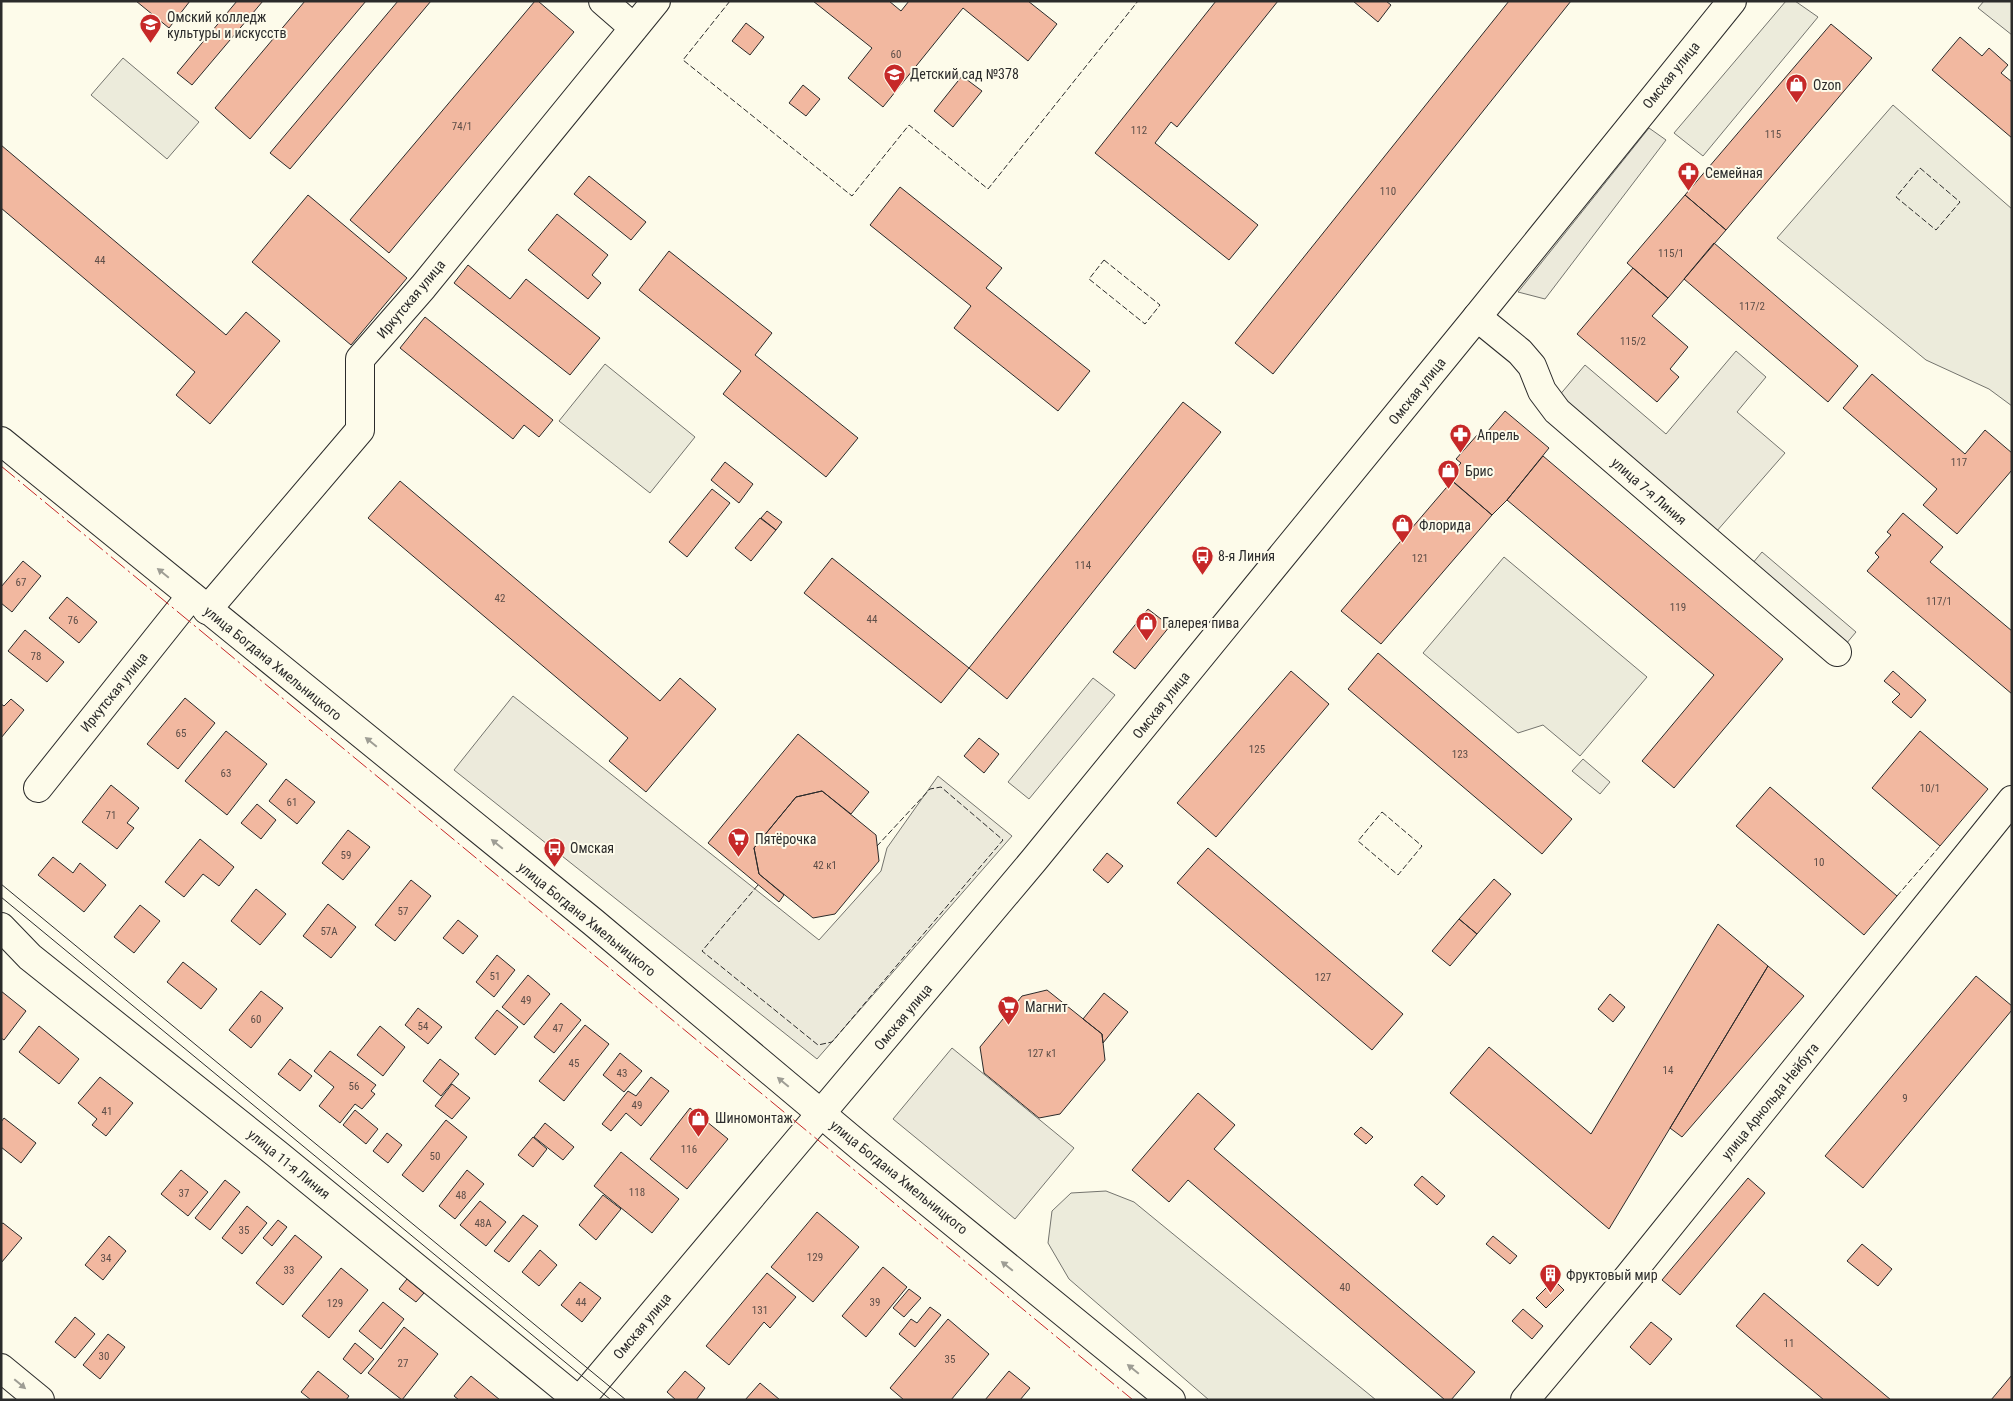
<svg xmlns="http://www.w3.org/2000/svg" width="2013" height="1401" viewBox="0 0 2013 1401" font-family="'Roboto Condensed',sans-serif">
	<style>
		.green { fill: #ecebdb; stroke: #74746e }
		.parking { fill: #eceadb; stroke: #74746e }
		.building { fill: #f2b8a0; stroke: #2b2b2b }
		.lines { fill: none; stroke-linecap: round; stroke-linejoin: round }
		.minor-casing { stroke: #2b2b2b; stroke-width: 30 }
		.major-casing { stroke: #2b2b2b; stroke-width: 30 }
		.minor { stroke: #fdfbea; stroke-width: 28 }
		.major { stroke: #fdfbea; stroke-width: 28 }
		.tram { stroke: #2b2b2b; stroke-width: 1 }
		.fence { stroke: #2b2b2b; stroke-width: 1; stroke-dasharray: 6 2.5; stroke-linecap: butt }
		.power { stroke: #c62828; stroke-width: 1; stroke-dasharray: 18 4 2.5 4; stroke-linecap: butt }
		.oneway { fill: #9e9d94 }
		.labels { text-anchor: middle; stroke-width: 4; stroke-linejoin: round; paint-order: stroke }
		.number-label { font-size: 11px; fill: #5d4e48 }
		.poi-label { font-size: 14px; fill: #2b2b2b; stroke: #fdfbea; text-anchor: start }
		.street-label { font-size: 14px; fill: #2b2b2b; stroke: #fdfbea }
	</style>
	<rect width="100%" height="100%" fill="#fdfbea"/>
	<path class="green" d="M1786,1H1795L1818,17L1703,156L1674,133Z
		M1984,1H2012V35L1978,8Z
		M123,58L199,122L167,159L91,95Z
		M1893,105L2012,209V406L1989,389L1926,360L1777,238Z
		M605,364L695,437L650,493L559,421Z
		M1504,557L1647,677L1580,756L1543,725L1518,733L1423,653Z
		M1106,1191L1134,1202L1376,1400H1209L1069,1279L1048,1243L1052,1211L1071,1193Z"/>
	<path class="parking" d="M1649,128L1666,140L1545,299L1518,292Z
		M1736,351L1766,377L1737,412L1785,453L1716,532L1558,397L1585,365L1666,434Z
		M1762,552L1856,632L1841,650L1747,570Z
		M1093,678L1115,695L1029,799L1008,782Z
		M513,696L819,940L881,871L887,848L938,776L1012,836L817,1059L454,770Z
		M1583,759L1610,782L1600,794L1572,771Z
		M952,1048L1074,1148L1015,1219L893,1119Z"/>
	<path class="building" d="M136,1H190L169,28Z
		M237,1H263L192,85L177,73Z
		M305,1H366L250,139L215,108Z
		M398,1H431L290,169L270,153Z
		M535,1H538L574,32L389,253L350,220Z
		M813,1H889L901,11L909,1H1028L1057,24L1028,61L963,8L883,107L848,78L872,48Z
		M1216,1H1278L1177,127L1171,122L1155,143L1258,225L1229,260L1095,153Z
		M1353,1H1386L1391,5L1378,22Z
		M1509,1H1571L1273,374L1235,343Z
		M746,23L764,37L750,55L732,41Z
		M1831,24L1872,58L1726,230L1685,195Z
		M1960,37L1982,56L1989,48L2008,65L2001,73L2012,82V138L1932,70Z
		M962,76L982,91L953,127L934,111Z
		M803,85L820,99L806,116L789,103Z
		M1,145L226,335L246,312L280,341L210,424L176,395L195,372L1,208Z
		M589,176L646,222L631,240L574,194Z
		M900,187L1002,268L986,288L1090,371L1058,411L954,328L971,306L870,225Z
		M308,195L407,278L351,345L252,262Z
		M1685,195L1726,230L1668,298L1627,263Z
		M557,214L608,255L592,275L601,283L588,299L528,250Z
		M1714,243L1858,366L1828,402L1684,279Z
		M669,251L772,333L755,355L858,438L826,477L723,394L741,371L639,290Z
		M468,265L510,299L526,279L600,338L570,375L454,283Z
		M1633,268L1668,298L1652,316L1688,347L1670,369L1679,377L1657,402L1577,334Z
		M425,317L553,420L539,437L524,425L513,439L400,348Z
		M1872,374L1965,454L1985,430L2012,453V470L1957,534L1923,505L1937,489L1843,408Z
		M1183,402L1221,432L1007,699L969,668Z
		M1505,411L1549,448L1507,500L1492,515L1448,477L1461,463L1456,459L1478,434L1482,438Z
		M1543,456L1783,659L1674,788L1642,761L1714,675L1507,500Z
		M725,462L753,484L739,503L711,480Z
		M400,481L660,701L680,678L716,709L646,792L609,761L628,738L368,518Z
		M1452,481L1492,515L1381,644L1341,611Z
		M712,489L730,503L687,557L669,542Z
		M767,511L782,522L776,530L761,518Z
		M1903,513L1943,547L1930,562L2012,631V694L1867,571L1879,557L1875,553L1891,535L1887,532Z
		M760,518L776,530L751,561L735,548Z
		M832,558L969,668L941,703L804,593Z
		M23,561L41,576L12,612L1,603V587Z
		M67,597L97,622L79,643L49,618Z
		M1148,609L1170,626L1135,669L1113,652Z
		M25,630L64,662L47,682L8,651Z
		M1378,653L1572,819L1542,854L1348,689Z
		M1291,671L1329,704L1216,837L1177,803Z
		M1893,671L1926,700L1911,718L1892,702L1900,694L1884,681Z
		M185,698L215,723L178,769L147,744Z
		M11,699L24,710L1,738V704L4,706Z
		M226,731L267,764L227,815L185,781Z
		M1920,731L1988,789L1940,846L1872,788Z
		M798,734L869,792L851,814L822,791L796,797L754,848L759,874L784,895L779,902L708,843Z
		M979,738L999,754L984,773L964,756Z
		M286,779L315,802L297,824L269,801Z
		M111,785L139,808L127,823L134,828L117,849L82,822Z
		M1770,787L1897,896L1864,935L1736,826Z
		M822,791L876,835L879,861L835,914L813,918L759,874L754,848L796,797Z
		M257,804L276,820L261,839L241,823Z
		M348,830L370,847L343,880L322,863Z
		M200,839L234,867L219,886L203,874L184,897L165,882Z
		M1208,848L1403,1014L1372,1050L1177,883Z
		M1107,853L1123,866L1108,883L1093,870Z
		M53,857L73,873L80,863L106,885L84,912L38,875Z
		M1494,879L1511,894L1477,934L1459,919Z
		M411,880L431,896L395,941L375,925Z
		M256,889L286,914L260,945L231,921Z
		M328,904L356,927L331,958L303,936Z
		M140,905L160,921L134,953L114,937Z
		M1459,919L1477,934L1450,966L1432,951Z
		M458,920L478,936L463,954L443,938Z
		M1718,924L1768,966L1609,1229L1450,1093L1489,1047L1591,1134Z
		M497,955L515,970L494,997L476,982Z
		M183,962L217,989L201,1009L167,982Z
		M1768,966L1804,996L1682,1137L1670,1128Z
		M528,975L550,994L524,1025L502,1007Z
		M1976,976L2012,1006V1010L1863,1188L1825,1156Z
		M1047,990L1102,1034L1105,1060L1060,1114L1039,1118L984,1073L980,1047L1022,996Z
		M1,991L26,1011L4,1040L1,1038Z
		M261,991L283,1008L251,1048L229,1030Z
		M1104,993L1128,1012L1103,1043L1102,1034L1083,1019Z
		M1610,994L1625,1007L1613,1022L1598,1009Z
		M561,1003L581,1020L554,1053L534,1037Z
		M418,1008L442,1027L428,1044L405,1025Z
		M497,1010L518,1027L495,1055L475,1038Z
		M585,1025L609,1044L564,1101L539,1081Z
		M39,1026L79,1059L59,1084L19,1052Z
		M380,1026L405,1047L383,1076L357,1055Z
		M330,1051L376,1085L371,1091L375,1094L362,1109L355,1104L340,1123L319,1106L334,1087L314,1071Z
		M620,1053L642,1071L624,1092L603,1075Z
		M290,1059L312,1076L300,1091L278,1074Z
		M440,1059L459,1074L441,1096L423,1081Z
		M100,1077L133,1103L106,1136L92,1125L97,1119L78,1103Z
		M651,1077L669,1091L641,1126L626,1113L611,1131L602,1124L628,1091L636,1096Z
		M452,1084L470,1098L452,1119L435,1106Z
		M1198,1093L1235,1125L1214,1149L1475,1372L1451,1400H1445L1188,1180L1169,1202L1132,1170Z
		M690,1108L728,1139L687,1189L650,1159Z
		M355,1110L378,1129L366,1144L343,1125Z
		M4,1118L36,1143L21,1163L1,1147V1122Z
		M446,1120L467,1137L423,1192L402,1175Z
		M545,1123L574,1147L563,1160L534,1137Z
		M1361,1127L1373,1137L1366,1144L1354,1134Z
		M387,1133L402,1145L388,1163L373,1151Z
		M533,1137L547,1149L533,1167L518,1155Z
		M621,1152L679,1199L652,1233L594,1186Z
		M181,1170L208,1192L188,1216L161,1194Z
		M467,1170L484,1184L455,1219L439,1206Z
		M1422,1176L1445,1196L1437,1205L1414,1185Z
		M1748,1178L1765,1193L1680,1295L1662,1280Z
		M225,1180L240,1192L210,1230L195,1218Z
		M603,1195L621,1209L596,1240L579,1225Z
		M480,1201L506,1222L486,1246L460,1225Z
		M247,1206L267,1223L242,1254L222,1238Z
		M817,1212L859,1247L813,1302L771,1267Z
		M523,1215L538,1226L509,1262L494,1251Z
		M278,1220L287,1227L272,1246L263,1238Z
		M3,1223L22,1238L1,1263V1224Z
		M295,1235L322,1257L283,1305L256,1283Z
		M109,1236L126,1251L103,1280L85,1265Z
		M1493,1236L1517,1256L1510,1264L1486,1244Z
		M1862,1244L1892,1269L1878,1286L1847,1261Z
		M540,1250L557,1265L539,1286L522,1272Z
		M883,1267L907,1287L866,1337L842,1316Z
		M341,1268L368,1290L329,1338L302,1316Z
		M767,1273L796,1297L770,1328L764,1322L729,1365L706,1346Z
		M407,1279L424,1293L416,1302L399,1289Z
		M1554,1280L1564,1290L1546,1308L1536,1298Z
		M580,1282L601,1298L582,1322L561,1305Z
		M909,1289L921,1298L904,1317L893,1308Z
		M1764,1293L1891,1400H1824L1776,1360L1736,1326Z
		M383,1302L404,1319L381,1349L359,1331Z
		M930,1307L941,1315L915,1347L899,1334L911,1319L917,1323Z
		M1523,1309L1543,1326L1532,1339L1512,1321Z
		M75,1317L95,1334L75,1358L55,1342Z
		M948,1319L989,1354L951,1400H904L890,1388Z
		M1651,1322L1672,1339L1650,1365L1630,1347Z
		M404,1327L438,1354L402,1400L368,1373Z
		M108,1334L125,1347L100,1379L83,1365Z
		M355,1343L374,1359L361,1374L343,1359Z
		M318,1371L349,1396L346,1400H311L301,1392Z
		M685,1371L705,1388L696,1400H676L667,1392Z
		M1009,1371L1030,1388L1020,1400H985Z
		M2012,1375V1400H1991Z
		M471,1376L500,1400H459L454,1396Z
		M760,1383L780,1400H745Z"/>
	<g class="lines">
		<defs>
			<path id="minor" d="M603,1L634,28
				M1477,317L1520,352L1532,366L1542,391L1557,411L1837,652
				M207,610L360,430V359L423,287L656,1
				M38,788L191,596
				M1,927L30,957L277,1154L578,1400
				M1525,1400L1629,1276L2012,800"/>
			<path id="major" d="M1,441L593,922L862,1148L1171,1400
				M1,1368L40,1400
				M580,1400L1034,860L1477,317L1732,1"/>
		</defs>
		<use href="#minor" class="minor-casing"/>
		<use href="#major" class="major-casing"/>
		<use href="#minor" class="minor"/>
		<use href="#major" class="major"/>
		<path class="tram" d="M1,884L626,1400
			M1,897L611,1400"/>
		<path class="fence" d="M730,1L683,60L852,196L909,125L988,189L1138,1
			M1920,168L1960,202L1936,230L1896,197Z
			M1104,260L1160,305L1145,324L1089,279Z
			M1382,812L1422,846L1398,875L1358,841Z
			M758,885L702,951L818,1045L832,1042L1003,840L941,787L930,789L877,846
			M1897,896L1940,846"/>
		<path class="power" d="M1,466L1133,1400"/>
	</g>
	<defs><path id="oneway-solid" d="M-6-.8H1V-3.2L6.5 0L1 3.2V.8H-6Z" transform="scale(1.25)"/></defs>
	<g class="oneway">
		<use href="#oneway-solid" transform="translate(163 573) rotate(-141)"/>
		<use href="#oneway-solid" transform="translate(371 742) rotate(-141)"/>
		<use href="#oneway-solid" transform="translate(497 844) rotate(-141)"/>
		<use href="#oneway-solid" transform="translate(783 1082) rotate(-140)"/>
		<use href="#oneway-solid" transform="translate(1007 1266) rotate(-141)"/>
		<use href="#oneway-solid" transform="translate(1133 1369) rotate(-141)"/>
		<use href="#oneway-solid" transform="translate(20 1384) rotate(40)"/>
	</g>
	<defs>
		<symbol id="university-pin" viewBox="-11 -11 22 30"><path d="M0 17L-7.5 6A9.5 9.5 0 1 1 7.5 6Z" fill="#c62828" stroke="#fdfbea"/><path d="M0-5L7-2L0 1L-7-2ZM-4 1L0 2.5L4 1V4Q0 6-4 4Z" fill="#fff"/></symbol>
		<symbol id="school-pin" viewBox="-11 -11 22 30"><path d="M0 17L-7.5 6A9.5 9.5 0 1 1 7.5 6Z" fill="#c62828" stroke="#fdfbea"/><path d="M0-5L7-2L0 1L-7-2ZM-4 1L0 2.5L4 1V4Q0 6-4 4Z" fill="#fff"/></symbol>
		<symbol id="shop-pin" viewBox="-11 -11 22 30"><path d="M0 17L-7.5 6A9.5 9.5 0 1 1 7.5 6Z" fill="#c62828" stroke="#fdfbea"/><path d="M-5-2.5h2.3a2.7 3.5 0 0 1 5.4 0H5L5.5 6h-11ZM-1.5-2.5h3a1.5 2.3 0 0 0-3 0Z" fill="#fff"/></symbol>
		<symbol id="pharmacy-pin" viewBox="-11 -11 22 30"><path d="M0 17L-7.5 6A9.5 9.5 0 1 1 7.5 6Z" fill="#c62828" stroke="#fdfbea"/><path d="M-2-6h4v4h4v4h-4v4h-4v-4h-4v-4h4Z" fill="#fff"/></symbol>
		<symbol id="bus-pin" viewBox="-11 -11 22 30"><path d="M0 17L-7.5 6A9.5 9.5 0 1 1 7.5 6Z" fill="#c62828" stroke="#fdfbea"/><path d="M-5-6H5V4H4V6H2V4H-2V6H-4V4H-5ZM-3.5-4V0h7V-4ZM-3.5 1.2v1.5H-2V1.2ZM2 1.2v1.5H3.5V1.2Z" fill="#fff"/></symbol>
		<symbol id="supermarket-pin" viewBox="-11 -11 22 30"><path d="M0 17L-7.5 6A9.5 9.5 0 1 1 7.5 6Z" fill="#c62828" stroke="#fdfbea"/><path d="M-6-5.5h2.5l.6 2H6L4.5 2H-2.5L-4.4-4H-6ZM-1.5 3.2a1.3 1.3 0 1 0 .1 0ZM3 3.2a1.3 1.3 0 1 0 .1 0Z" fill="#fff"/></symbol>
		<symbol id="building-pin" viewBox="-11 -11 22 30"><path d="M0 17L-7.5 6A9.5 9.5 0 1 1 7.5 6Z" fill="#c62828" stroke="#fdfbea"/><path d="M-4-6H4V6H1V3H-1V6H-4ZM-2.5-4.3h1.7v1.8h-1.7ZM.8-4.3h1.7v1.8H.8ZM-2.5-1h1.7V.8h-1.7ZM.8-1h1.7V.8H.8Z" fill="#fff"/></symbol>
	</defs>
	<g fill-rule="evenodd">
		<use href="#university-pin" x="138" y="12" width="25" height="34"/>
		<use href="#school-pin" x="882" y="62" width="25" height="34"/>
		<use href="#shop-pin" x="1784" y="72" width="25" height="34"/>
		<use href="#pharmacy-pin" x="1676" y="160" width="25" height="34"/>
		<use href="#pharmacy-pin" x="1448" y="422" width="25" height="34"/>
		<use href="#shop-pin" x="1436" y="458" width="25" height="34"/>
		<use href="#shop-pin" x="1390" y="512" width="25" height="34"/>
		<use href="#bus-pin" x="1190" y="544" width="25" height="34"/>
		<use href="#shop-pin" x="1134" y="610" width="25" height="34"/>
		<use href="#supermarket-pin" x="726" y="826" width="25" height="34"/>
		<use href="#bus-pin" x="542" y="836" width="25" height="34"/>
		<use href="#supermarket-pin" x="996" y="994" width="25" height="34"/>
		<use href="#shop-pin" x="686" y="1106" width="25" height="34"/>
		<use href="#building-pin" x="1538" y="1262" width="25" height="34"/>
	</g>
	<g class="labels">
		<g class="number-label">
			<text x="896" y="58">60</text>
			<text x="462" y="130">74/1</text>
			<text x="1139" y="134">112</text>
			<text x="1773" y="138">115</text>
			<text x="1388" y="195">110</text>
			<text x="1671" y="257">115/1</text>
			<text x="100" y="264">44</text>
			<text x="1752" y="310">117/2</text>
			<text x="1633" y="345">115/2</text>
			<text x="1959" y="466">117</text>
			<text x="1420" y="562">121</text>
			<text x="1083" y="569">114</text>
			<text x="21" y="586">67</text>
			<text x="500" y="602">42</text>
			<text x="1939" y="605">117/1</text>
			<text x="1678" y="611">119</text>
			<text x="872" y="623">44</text>
			<text x="73" y="624">76</text>
			<text x="36" y="660">78</text>
			<text x="181" y="737">65</text>
			<text x="1257" y="753">125</text>
			<text x="1460" y="758">123</text>
			<text x="226" y="777">63</text>
			<text x="1930" y="792">10/1</text>
			<text x="292" y="806">61</text>
			<text x="111" y="819">71</text>
			<text x="346" y="859">59</text>
			<text x="1819" y="866">10</text>
			<text x="825" y="869">42 к1</text>
			<text x="403" y="915">57</text>
			<text x="329" y="935">57А</text>
			<text x="495" y="980">51</text>
			<text x="1323" y="981">127</text>
			<text x="526" y="1004">49</text>
			<text x="256" y="1023">60</text>
			<text x="423" y="1030">54</text>
			<text x="558" y="1032">47</text>
			<text x="1042" y="1057">127 к1</text>
			<text x="574" y="1067">45</text>
			<text x="1668" y="1074">14</text>
			<text x="622" y="1077">43</text>
			<text x="354" y="1090">56</text>
			<text x="1905" y="1102">9</text>
			<text x="637" y="1109">49</text>
			<text x="107" y="1115">41</text>
			<text x="689" y="1153">116</text>
			<text x="435" y="1160">50</text>
			<text x="637" y="1196">118</text>
			<text x="184" y="1197">37</text>
			<text x="461" y="1199">48</text>
			<text x="483" y="1227">48А</text>
			<text x="244" y="1234">35</text>
			<text x="815" y="1261">129</text>
			<text x="106" y="1262">34</text>
			<text x="289" y="1274">33</text>
			<text x="1345" y="1291">40</text>
			<text x="581" y="1306">44</text>
			<text x="875" y="1306">39</text>
			<text x="335" y="1307">129</text>
			<text x="760" y="1314">131</text>
			<text x="1789" y="1347">11</text>
			<text x="104" y="1360">30</text>
			<text x="950" y="1363">35</text>
			<text x="403" y="1367">27</text>
		</g>
		<g class="poi-label">
			<text x="167" y="22">Омский колледж<tspan x="167" dy="16">культуры и искусств</tspan></text>
			<text x="910" y="79">Детский сад №378</text>
			<text x="1813" y="90">Ozon</text>
			<text x="1705" y="178">Семейная</text>
			<text x="1477" y="440">Апрель</text>
			<text x="1465" y="476">Брис</text>
			<text x="1419" y="530">Флорида</text>
			<text x="1218" y="561">8-я Линия</text>
			<text x="1162" y="628">Галерея пива</text>
			<text x="755" y="844">Пятёрочка</text>
			<text x="570" y="853">Омская</text>
			<text x="1025" y="1012">Магнит</text>
			<text x="715" y="1123">Шиномонтаж</text>
			<text x="1566" y="1280">Фруктовый мир</text>
		</g>
		<g class="street-label">
			<text transform="translate(1671 75) rotate(-51)" y="5">Омская улица</text>
			<text transform="translate(411 299) rotate(-50)" y="5">Иркутская улица</text>
			<text transform="translate(1417 391) rotate(-51)" y="5">Омская улица</text>
			<text transform="translate(1649 491) rotate(41)" y="5">улица 7-я Линия</text>
			<text transform="translate(273 663) rotate(39)" y="5">улица Богдана Хмельницкого</text>
			<text transform="translate(114 692) rotate(-51)" y="5">Иркутская улица</text>
			<text transform="translate(1161 705) rotate(-51)" y="5">Омская улица</text>
			<text transform="translate(587 919) rotate(39)" y="5">улица Богдана Хмельницкого</text>
			<text transform="translate(903 1017) rotate(-50)" y="5">Омская улица</text>
			<text transform="translate(1770 1101) rotate(-51)" y="5">улица Арнольда Нейбута</text>
			<text transform="translate(289 1164) rotate(39)" y="5">улица 11-я Линия</text>
			<text transform="translate(899 1177) rotate(39)" y="5">улица Богдана Хмельницкого</text>
			<text transform="translate(642 1326) rotate(-50)" y="5">Омская улица</text>
		</g>
	</g>
	<rect width="2013" height="1401" fill="none" stroke="#2b2b2b" stroke-width="5"/>
</svg>
